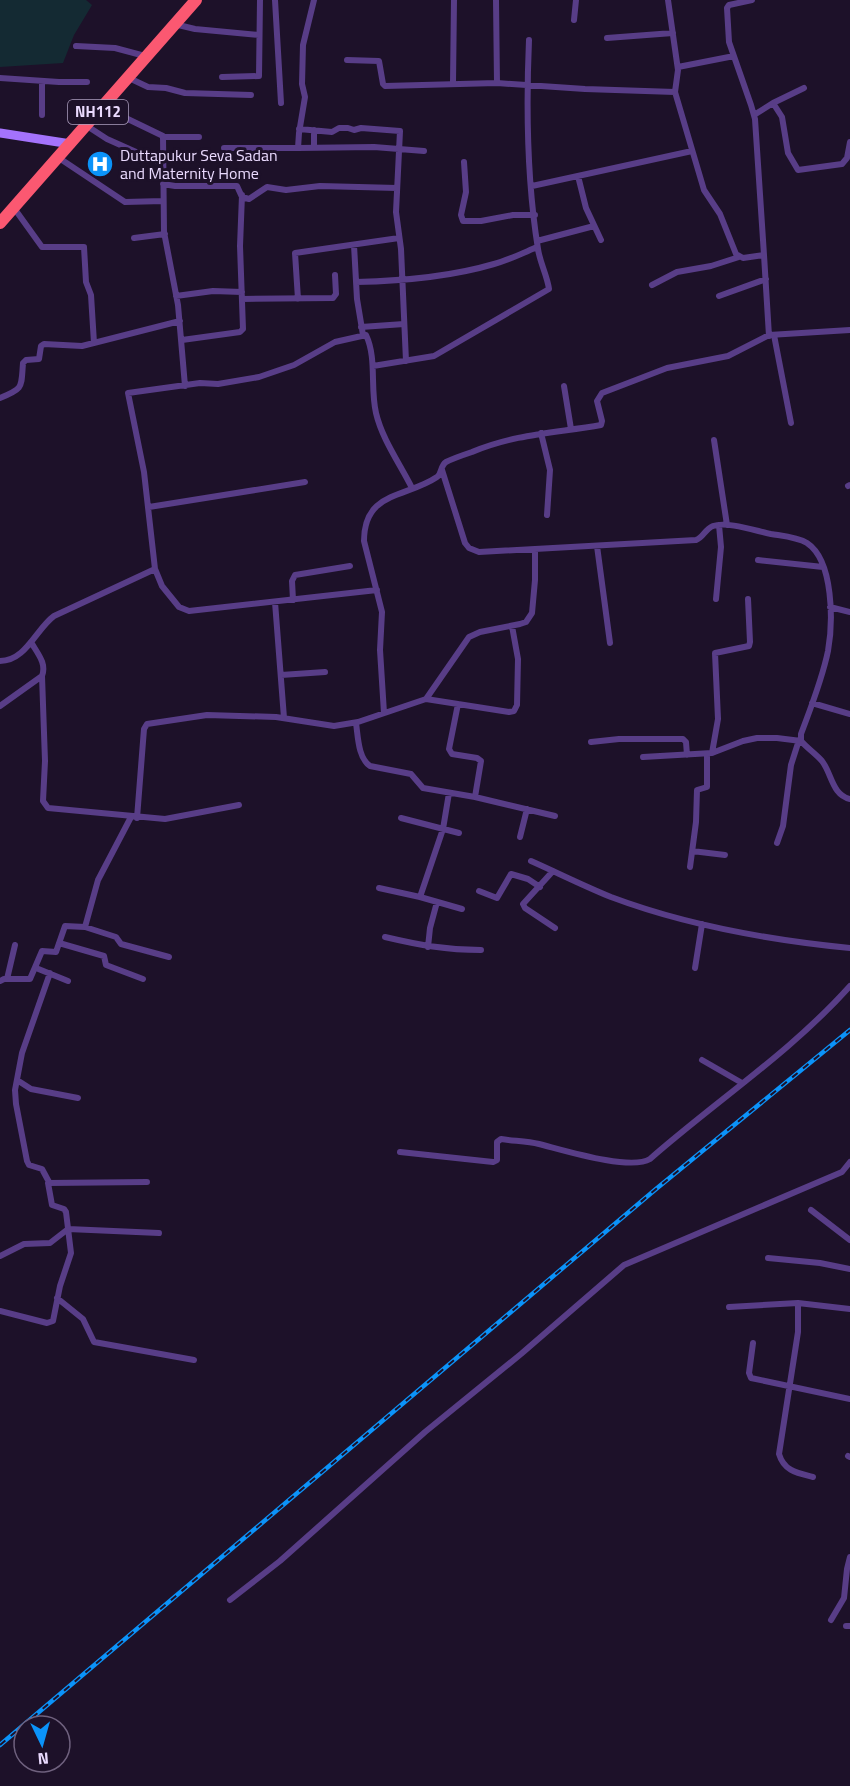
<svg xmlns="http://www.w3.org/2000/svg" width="850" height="1786" viewBox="0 0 850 1786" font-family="'Titillium Web',sans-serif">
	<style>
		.green { fill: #142a33 }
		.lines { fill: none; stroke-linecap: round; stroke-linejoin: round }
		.street { stroke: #583d87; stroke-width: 6 }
		.secondary { stroke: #a473fc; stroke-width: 9 }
		.highway { stroke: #fb5871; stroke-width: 12 }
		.rail-casing { stroke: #0b93f9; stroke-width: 4.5 }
		.rail { stroke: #1d1129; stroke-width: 2; stroke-dasharray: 7; stroke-linecap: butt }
		.labels { text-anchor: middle; stroke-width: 6; stroke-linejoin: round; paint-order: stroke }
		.shield { fill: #1d1129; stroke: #ac9ebe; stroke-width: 1.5 }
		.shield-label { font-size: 15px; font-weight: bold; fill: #eadafe }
		.poi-label { font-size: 16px; fill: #eadafe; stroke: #1d1129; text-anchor: start }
	</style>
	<rect width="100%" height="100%" fill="#1d1129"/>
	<path class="green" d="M0,0H86L92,5L74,35L63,63L0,67Z"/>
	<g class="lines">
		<path class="street" d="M275,0L281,103
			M314,0L303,45L302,84L305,97L299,133L298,148L374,147L424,151
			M496,0L497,83
			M668,0L678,70L675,92
			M752,0L729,5L727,8L729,42L751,105L755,119L764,255
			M574,20L576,0
			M174,24L195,29L259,35
			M607,38L673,33
			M76,46L115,48L145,56
			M347,60L379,61L383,84L385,86L497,83L585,89L675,92L704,190L720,214L736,254L743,258L764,255L769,336
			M678,67L734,56
			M222,77L259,76L260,0
			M0,78L59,82H87
			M129,78L148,87L166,88L185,93L251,95
			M42,81V115
			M453,83L454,0
			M773,103L782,117L788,153L798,170L842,164L847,158L850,142
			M103,107L163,136L164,232L178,305L185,386
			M754,115L773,103L804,88
			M87,126L107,139L163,164
			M299,129L332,132L339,128H348L354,130L361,128L400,131L396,212L401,249L406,361
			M163,137H199
			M224,148H298
			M314,148V130
			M59,158L125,202L163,201
			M464,162L466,192L461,215L463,221H481L513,215H535
			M578,176L586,208L601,240
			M163,184L175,186H237L242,197L249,199L267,187L286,190L320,186L397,188
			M532,186L692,151
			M14,208L42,247H84L86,282L91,295L94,343
			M134,238L165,234
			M537,241L594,226
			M354,245L357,299L363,335
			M356,282C402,281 450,277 494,264C509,260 523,253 537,247
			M652,285L677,272L711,266L739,257
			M176,296L213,291L242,292
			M719,296L766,279
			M242,299L333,298L336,294L335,275
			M298,299L295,253L399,238
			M361,327L404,324
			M774,335L791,423
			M182,340L240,332L243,329L240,246L242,195
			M373,366L434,356L549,289C547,275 540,263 538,249C527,181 526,109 529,40
			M564,386L571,429
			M0,398C24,388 21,388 23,363L26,360L39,359L41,346L44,344L82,346L180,321
			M541,433L550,470L547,515
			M714,440L727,525
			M442,470L465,543L469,548L479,552L696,540C703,538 705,529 713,526C727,521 756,531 771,534C783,536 797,537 807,543C834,561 833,623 828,651C822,680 811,707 801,734V741C807,748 816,754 822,761C832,774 832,795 850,799
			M848,486L850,485
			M149,507L305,482
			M597,546L610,643
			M758,560L823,567
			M377,590L189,611L179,607L162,586L155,569L144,472L128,393L200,383L218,384L259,377L294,365L335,342L366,335C377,358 370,388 376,413C382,439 400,464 412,488
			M716,599L721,547L719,525
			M293,600L292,581L295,575L350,566
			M275,602L284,718
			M830,607L850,612
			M0,661C26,661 36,629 54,616L155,569
			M281,675L325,672
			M42,676L45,761L43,801L48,808L165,819L239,805
			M426,699L509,712L514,711L517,705L518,659L512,626
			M812,703L850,714
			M458,704L449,749L452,754L477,758L481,761L475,797
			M0,706L42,676C47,663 37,653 31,642
			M384,713L380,650L382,612L364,541C364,491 406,498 437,477C442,474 440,466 446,462C454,458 463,455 472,452C515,434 555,433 601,425L602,421L597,401L602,393L667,368L728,356L769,335L850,330
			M356,723C358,736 358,758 370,766L411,774L423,788L475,797L555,816
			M591,742L619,739H683L686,742L687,755
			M712,753L718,719L715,653L749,646L750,642L748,599
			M643,757L712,753L743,741L757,738H777L801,741
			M137,818L144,729L147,724L207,715L276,717L334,726L358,722L426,699L469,637L480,632L520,624L526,622L532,613L535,580V549
			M401,818L459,833
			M520,837L527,809
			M777,843L783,826L791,765L799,740
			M692,851L725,855
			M531,861C558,873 584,886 611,897C688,926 769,940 850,948
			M690,867L696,822L697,790L707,787V754
			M553,871L523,904L525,908L555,928
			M379,888L420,897L462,909
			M479,891L497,898L511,874L528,879L540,887
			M420,897L443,829L449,793
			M85,927L116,937L121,944L169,957
			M385,937C419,945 446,950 481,950
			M59,943L104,956L106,965L143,979
			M428,947L430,928L437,902
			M36,968L68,981
			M695,968L702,924
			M7,979L15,945
			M0,981L4,979H30L42,951L56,952L65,926L85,927L98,880L131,817
			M702,1060L742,1083
			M17,1080L31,1089L78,1098
			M400,1152L493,1162L497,1160V1142L501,1139C513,1141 527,1141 539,1144C563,1150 630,1171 650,1159C716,1101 791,1052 850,986
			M49,1182L42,1169L29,1165L27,1161L16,1104L15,1090L22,1053L50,973
			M811,1210L850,1240
			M0,1256L24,1244L50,1243L68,1229L159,1233
			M768,1258L820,1263L850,1269
			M57,1298L83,1319L94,1342L194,1360
			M798,1303V1332L779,1454C784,1471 797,1473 813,1477
			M729,1307L798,1303L850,1309
			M0,1311L47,1323L53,1321L60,1286L71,1253L66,1212L64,1209L52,1205L48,1183L147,1182
			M753,1343L749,1373L751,1378L850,1399
			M848,1456L850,1457
			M230,1600L280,1561L425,1432L521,1354L624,1265L842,1172L850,1162
			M831,1620L844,1598L847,1569L850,1557
			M846,1626H850"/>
		<path class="secondary" d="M0,133L71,144"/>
		<path class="highway" d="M0,223L196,0"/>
		<defs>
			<path id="rail" d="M0,1745L656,1189L850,1030"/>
		</defs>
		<use href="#rail" class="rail-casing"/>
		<use href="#rail" class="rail"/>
	</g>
	<defs>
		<symbol id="hospital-disc" viewBox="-11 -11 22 22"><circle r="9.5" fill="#0b93f9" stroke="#1d1129"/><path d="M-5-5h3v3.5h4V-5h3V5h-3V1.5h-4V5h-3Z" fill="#fff"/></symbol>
	</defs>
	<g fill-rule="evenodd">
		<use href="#hospital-disc" x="85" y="149" width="30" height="30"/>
	</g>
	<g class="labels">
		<rect class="shield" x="68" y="100" width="60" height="24" rx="4.5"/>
		<g class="shield-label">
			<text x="98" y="117">NH112</text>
		</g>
		<g class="poi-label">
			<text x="120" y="161">Duttapukur Seva Sadan<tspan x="120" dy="18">and Maternity Home</tspan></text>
		</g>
	</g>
	<g transform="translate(42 1744) rotate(175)"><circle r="28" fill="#1d1129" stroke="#6f617e" stroke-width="1.5"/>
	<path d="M0-4.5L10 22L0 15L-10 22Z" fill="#0b93f9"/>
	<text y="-9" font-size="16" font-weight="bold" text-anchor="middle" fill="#eadafe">N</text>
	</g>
</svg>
